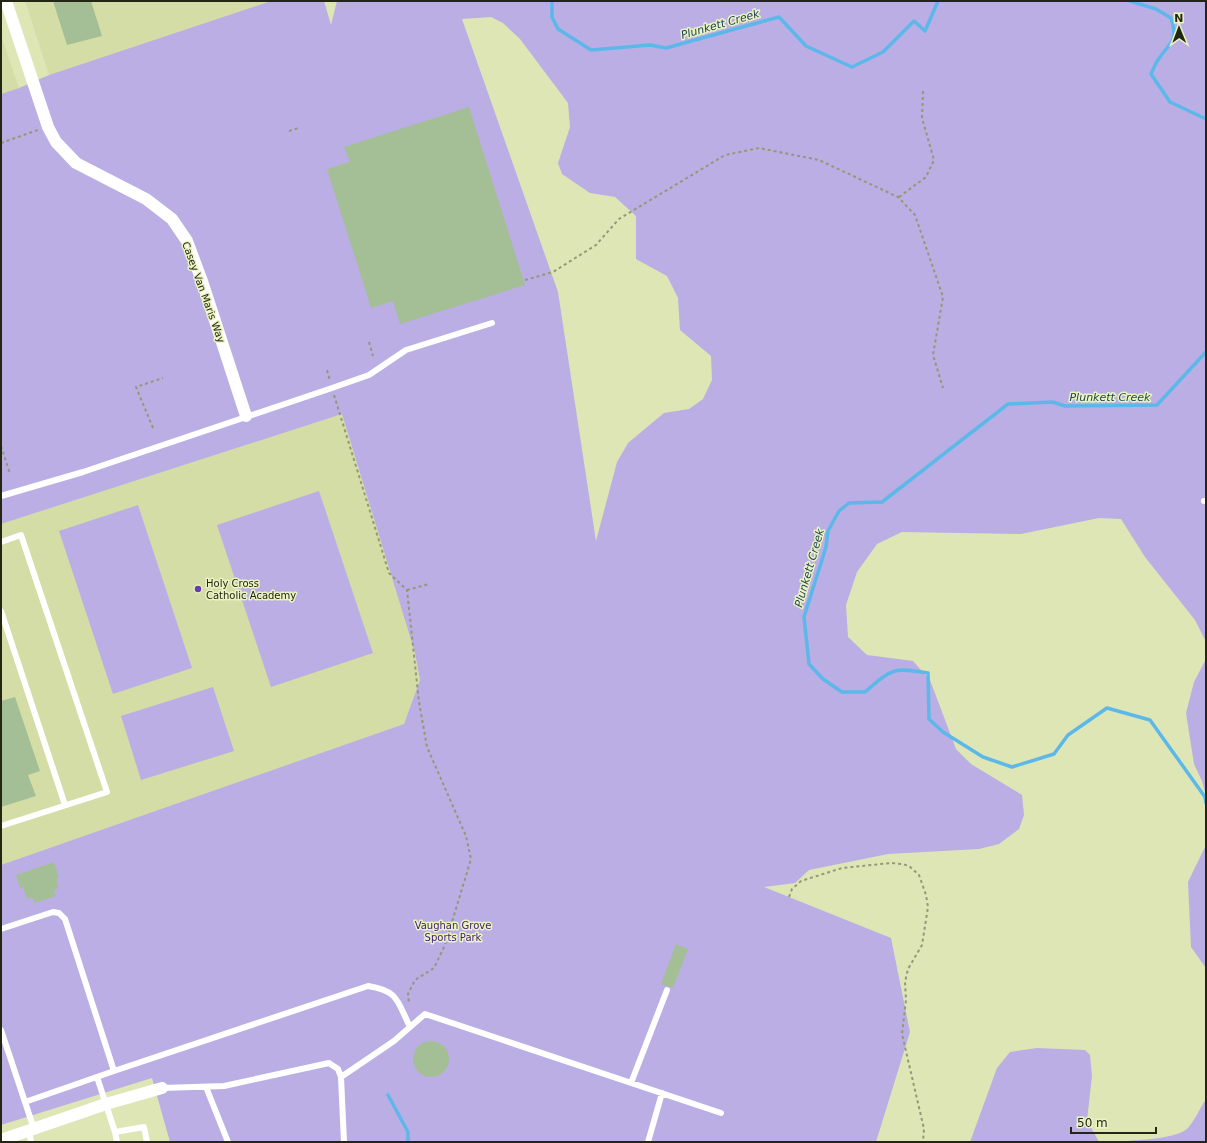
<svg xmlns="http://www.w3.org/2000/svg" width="1207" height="1143" viewBox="0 0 1207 1143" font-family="'DejaVu Sans',sans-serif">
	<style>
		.built { fill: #d5dda6 }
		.green { fill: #baaee5; fill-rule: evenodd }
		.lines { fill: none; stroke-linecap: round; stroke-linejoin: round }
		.stream { stroke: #5db8ea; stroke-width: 3.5 }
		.building { fill: #a4bf96 }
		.path { stroke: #939974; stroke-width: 2; stroke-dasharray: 3 3; stroke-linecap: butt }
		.service { stroke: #fff; stroke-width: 6 }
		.minor { stroke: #fff; stroke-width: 12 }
		.poi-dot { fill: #663bb3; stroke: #ebf3c2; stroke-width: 1.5 }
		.labels { text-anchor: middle; stroke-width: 3; stroke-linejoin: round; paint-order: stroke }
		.street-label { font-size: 10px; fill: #232613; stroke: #ebf3c2 }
		.poi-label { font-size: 10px; fill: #232613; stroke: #ebf3c2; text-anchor: start }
		.park-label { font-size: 10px; fill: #3d1973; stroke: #ebf3c2 }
		.water-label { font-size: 11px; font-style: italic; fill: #173f54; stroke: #ebf3c2 }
	</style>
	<rect width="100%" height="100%" fill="#dee6b6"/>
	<path class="built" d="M25,1H271L49,75Z
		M1,35L19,88L1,94Z
		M342,414L415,653L420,680L404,724L1,865V524Z"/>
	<path class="green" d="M271,1H324L331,25L337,1H1206V642L1195,620L1145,557L1121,519L1099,518L1021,534L902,532L877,544L857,572L846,605L848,637L867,655L913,661L930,680L956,749L971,764L1022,795L1024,815L1019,829L999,844L979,849L888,854L809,870L795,883L764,887L891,938L910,1032L876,1142H170L152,1078L1,1125V865L404,724L420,680L415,653L342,414L1,524V94L19,88L49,75ZM491,17L503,23L520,39L568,103L570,127L558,163L562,174L590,193L615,197L636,216V259L667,276L678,298L680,330L711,356L712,380L703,399L689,409L664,413L628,443L617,462L596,541L558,292L462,19Z
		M319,491L373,653L271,687L217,525Z
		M138,505L192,668L113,694L59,531Z
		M1206,659V796L1202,781L1194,764L1186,713L1194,682Z
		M213,687L234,751L141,780L121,716Z
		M1206,845V968L1191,947L1188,882Z
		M1037,1048L1085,1050L1090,1055L1092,1076L1087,1120L1099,1142C1118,1141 1176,1141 1188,1128C1195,1120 1200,1108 1206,1099V1142H970L997,1068L1010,1052Z"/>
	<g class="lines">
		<path class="stream" d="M552,1V17L558,29L591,50L650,45L666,48L779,17L806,46L852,67L883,52L914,21L925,31L938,1
			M1130,1L1156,9L1171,18C1179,45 1170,40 1158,60C1155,64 1153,70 1151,74L1170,102L1206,119
			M1206,352L1157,405L1065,406L1053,402L1008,404L882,502L849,503L839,511L828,531L826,547L804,617L809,664L823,679L842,692H865C892,669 892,667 928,673L929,719L943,732L983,757L1012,767L1054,754L1068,735L1107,708L1150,720L1205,797L1206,803
			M388,1095L408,1132V1142"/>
	</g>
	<path class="building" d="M53,1H91L102,36L67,45Z
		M469,107L525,285L400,324L393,301L371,308L327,169L350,162L344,147Z
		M15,697L40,771L28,775L36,796L1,807V701Z
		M54,862L59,878L56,879L59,888L54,890L56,896L34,903L32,897L27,899L23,887L20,888L16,875Z
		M676,944L688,949L673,988L661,984Z
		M413 1059a18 18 0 1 1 36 0a18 18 0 1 1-36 0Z"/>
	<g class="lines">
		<path class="path" d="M289,131L299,128
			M1,143L38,130
			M899,197L926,177L934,160L922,118L923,91
			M525,280L553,272L596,245L619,219L725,155L759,148L819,160L898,197L915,215L943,297L933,355L943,388
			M369,342L373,356
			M327,370L330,381
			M334,395L389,573L407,590L419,702L427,747L466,836L471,859L445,945L434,968L415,980L408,994L409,1004
			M153,428L136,387L163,378
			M1,446L10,474
			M407,590L429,584
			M789,897L792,889L801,881L842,868L891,863L902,864L909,866L919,875L926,895L928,907L922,945L908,969L905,982L906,1000L902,1034L924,1129L923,1142"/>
		<path class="service" d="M1,496L83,472L332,388L369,375L406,350L492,323
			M1204,501H1206
			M1,542L21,535L107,792L1,826
			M1,611L65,805
			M1,929L53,912L59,913L65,919L114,1071L25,1102
			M1,1030L34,1129
			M114,1071L368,986C399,991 397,1001 410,1027
			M97,1077L115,1132L144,1127L147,1142
			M341,1077L344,1142
			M631,1083L667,990
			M206,1087L228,1142
			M162,1088L224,1086L329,1063L338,1069L341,1077L394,1041L425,1014L721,1113
			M29,1131L31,1142
			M115,1132L117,1142
			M648,1142L662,1093"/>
		<path class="minor" d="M6,1L48,127L56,142L76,163L146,199L172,219L187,241L202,281L246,416
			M1,1140L106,1104L162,1088"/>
	</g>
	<circle class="poi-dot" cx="198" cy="589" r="4"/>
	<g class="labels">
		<g class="street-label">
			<text transform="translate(204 292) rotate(70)" y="4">Casey Van Maris Way</text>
		</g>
		<g class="poi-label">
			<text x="206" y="587">Holy Cross<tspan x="206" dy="12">Catholic Academy</tspan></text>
		</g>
		<g class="park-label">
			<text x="453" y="929">Vaughan Grove<tspan x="453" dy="12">Sports Park</tspan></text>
		</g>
		<g class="water-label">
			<text transform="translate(720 24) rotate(-16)" y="4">Plunkett Creek</text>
			<text x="1110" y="401">Plunkett Creek</text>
			<text transform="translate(809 568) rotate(-74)" y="4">Plunkett Creek</text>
		</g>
	</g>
	<rect width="1207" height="1143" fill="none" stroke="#232613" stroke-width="4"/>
	<g transform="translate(1179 28) rotate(359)" stroke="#ebf3c2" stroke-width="3" paint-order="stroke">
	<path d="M0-3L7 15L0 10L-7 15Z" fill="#232613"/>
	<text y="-6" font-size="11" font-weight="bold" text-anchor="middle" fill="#232613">N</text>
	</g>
	<path d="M1071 1127v6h85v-6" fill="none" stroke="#232613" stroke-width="2"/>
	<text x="1077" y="1127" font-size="12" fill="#232613" stroke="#ebf3c2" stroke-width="3" paint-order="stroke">50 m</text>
</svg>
